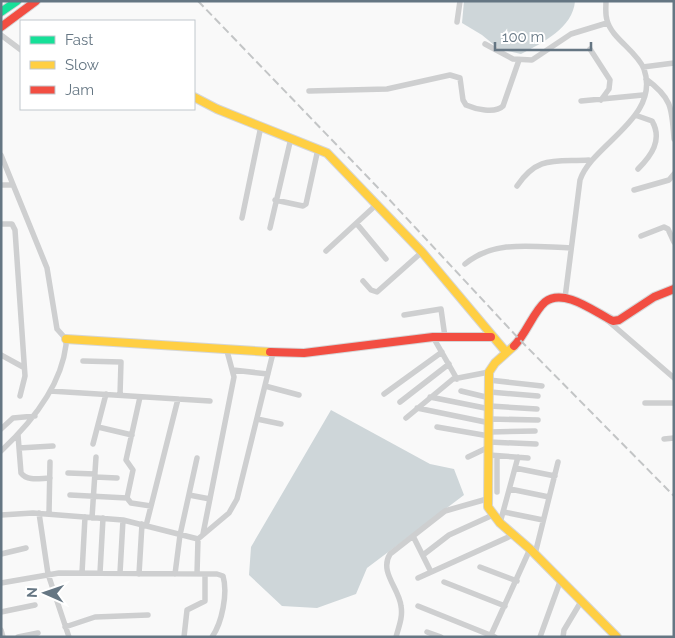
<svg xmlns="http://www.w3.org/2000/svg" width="675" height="638" viewBox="0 0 675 638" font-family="Raleway,sans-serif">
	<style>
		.water { fill: #ced6d9 }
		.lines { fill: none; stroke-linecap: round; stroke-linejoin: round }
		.fast-casing { stroke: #d5d6d7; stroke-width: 10 }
		.slow-casing { stroke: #d5d6d7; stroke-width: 10 }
		.jam-casing { stroke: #d5d6d7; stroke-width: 10 }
		.street { stroke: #cecfd0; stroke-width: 5.5 }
		.fast { stroke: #16e098; stroke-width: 8 }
		.slow { stroke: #ffcf43; stroke-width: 8 }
		.jam { stroke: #f24e42; stroke-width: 8 }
		.rail { stroke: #c3c5c6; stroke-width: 2; stroke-dasharray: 8 4; stroke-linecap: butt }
	</style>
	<rect width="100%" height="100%" fill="#f9f9f9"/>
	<path class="water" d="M464,1H575C573,28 542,43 521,54L499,49L482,35L462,23Z
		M331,410L430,464L454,469L464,495L367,568L356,594L317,608L282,606L249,575L251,547Z"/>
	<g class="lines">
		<defs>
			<path id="fast" d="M1,12L17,1"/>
			<path id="slow" d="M194,97L217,109L327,153L422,252L506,352
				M66,339L270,352
				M514,346L495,363L489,372L488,507L500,523L530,549L617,637"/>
			<path id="jam" d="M1,27L36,1
				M514,346C526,334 534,311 545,302C564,287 596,313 613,321L619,320L654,297L674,289
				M270,352L304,353L433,337H491"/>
		</defs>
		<use href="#fast" class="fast-casing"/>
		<use href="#slow" class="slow-casing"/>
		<use href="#jam" class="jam-casing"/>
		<path class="street" d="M457,22L460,1
			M1,35L21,50
			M485,44L513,59L532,60L571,34L607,23
			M590,49L610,80L609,89L601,100
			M643,67L674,63
			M646,79C672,98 672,108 674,139
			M309,91L387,89L450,75L460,78L463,100L466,105C475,109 495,114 503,106L519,60
			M581,101L643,95
			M635,115L652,121C663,140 651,156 638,169
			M1,155L47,268L57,329L66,339V345C61,387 31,423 1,451
			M1,185H13
			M517,186C538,155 555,162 589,160
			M634,190L669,180L674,174
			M275,200L303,206L306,204L318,149
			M242,218L261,126
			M1,224H12L15,230L25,376L20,396
			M357,224L386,259
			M270,228L291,138
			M641,236L664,227L668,229L674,242
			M326,251L376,205
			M465,264C495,239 535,247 571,248
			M363,281L371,290L377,292L422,252
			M565,298L580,180C592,144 661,118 644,69C637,51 611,38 607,20C605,14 606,8 606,1
			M404,315L441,309L445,337
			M607,320L674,378
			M433,337L457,379
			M1,355L23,367
			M83,361L121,362L120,395
			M233,370L268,374
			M489,380L542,386
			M265,386L299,395
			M50,391L210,401
			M461,391L490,398
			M490,392L538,396
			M384,394L442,352
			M140,397L126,460L133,470L127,498L131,503L151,506
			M430,397L490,409
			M400,402L449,364
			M645,403H674
			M490,406L537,409
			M417,408L490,423
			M406,418L453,379L489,372
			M257,419L281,424
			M490,419L538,420
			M98,427L132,435
			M437,427L489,436
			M1,429L13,418L35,416
			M490,432L535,431
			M18,435L21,473C28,482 41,478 50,478
			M664,439L674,438
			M489,442L536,444
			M93,444L106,394
			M19,448L53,446
			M489,455L528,458
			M497,456V492
			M468,457L489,447
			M515,468L555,476
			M68,473L95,474
			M95,477L117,478
			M510,489L549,497
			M70,495L127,498
			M189,495L210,499
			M504,512L543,520
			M39,513L48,574L69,637
			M49,514L50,462
			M1,515L33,513L123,520L198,539
			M92,518L96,457
			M500,523L518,457
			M146,526L178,399
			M203,534L234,377L227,351
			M413,536L431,572
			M1,554L26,548
			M535,554L558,462
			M423,555L449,535L493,515
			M480,567L517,581
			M82,573L85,517
			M100,573L103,518
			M120,573L123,520
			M139,574L142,524
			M175,574L180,535L197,458
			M197,574L198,539L229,513L237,499L273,353
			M418,578L513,535
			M444,582L505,606
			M1,583L59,573L217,574L223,576C228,593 222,623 212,637
			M418,606L495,637
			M1,612L35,605
			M65,627L95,617L148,615
			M1,630L3,637
			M427,632L441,637
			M491,635L530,549
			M18,637L38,633
			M184,637L187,610L205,601V574
			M396,637C399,626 403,617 401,606C399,588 379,572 390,554L445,511L487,499
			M540,637L561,579
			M563,637L564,630L582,600"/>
		<use href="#fast" class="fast"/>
		<use href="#slow" class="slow"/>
		<use href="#jam" class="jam"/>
		<path class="rail" d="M198,1L385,195L520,340L674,496"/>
	</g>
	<rect width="675" height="638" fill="none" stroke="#657683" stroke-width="5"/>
	<rect x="20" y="20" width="175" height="90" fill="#ffffff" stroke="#c1c8cd"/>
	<rect x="30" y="36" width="25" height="8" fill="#16e098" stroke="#c1c8cd"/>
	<text x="65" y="45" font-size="15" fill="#657683">Fast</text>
	<rect x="30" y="61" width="25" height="8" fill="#ffcf43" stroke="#c1c8cd"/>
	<text x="65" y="70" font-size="15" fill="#657683">Slow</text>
	<rect x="30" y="86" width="25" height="8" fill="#f24e42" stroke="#c1c8cd"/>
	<text x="65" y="95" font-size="15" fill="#657683">Jam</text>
	<g transform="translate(45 593) rotate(272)" stroke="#ffffff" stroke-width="4" paint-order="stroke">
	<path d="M0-4L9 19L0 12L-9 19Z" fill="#657683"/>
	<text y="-8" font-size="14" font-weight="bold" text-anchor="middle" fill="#657683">N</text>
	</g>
	<path d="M495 42v8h96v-8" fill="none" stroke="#657683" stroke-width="2.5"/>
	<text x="502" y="42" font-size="15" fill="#657683" stroke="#ffffff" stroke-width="4" paint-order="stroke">100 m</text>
</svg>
